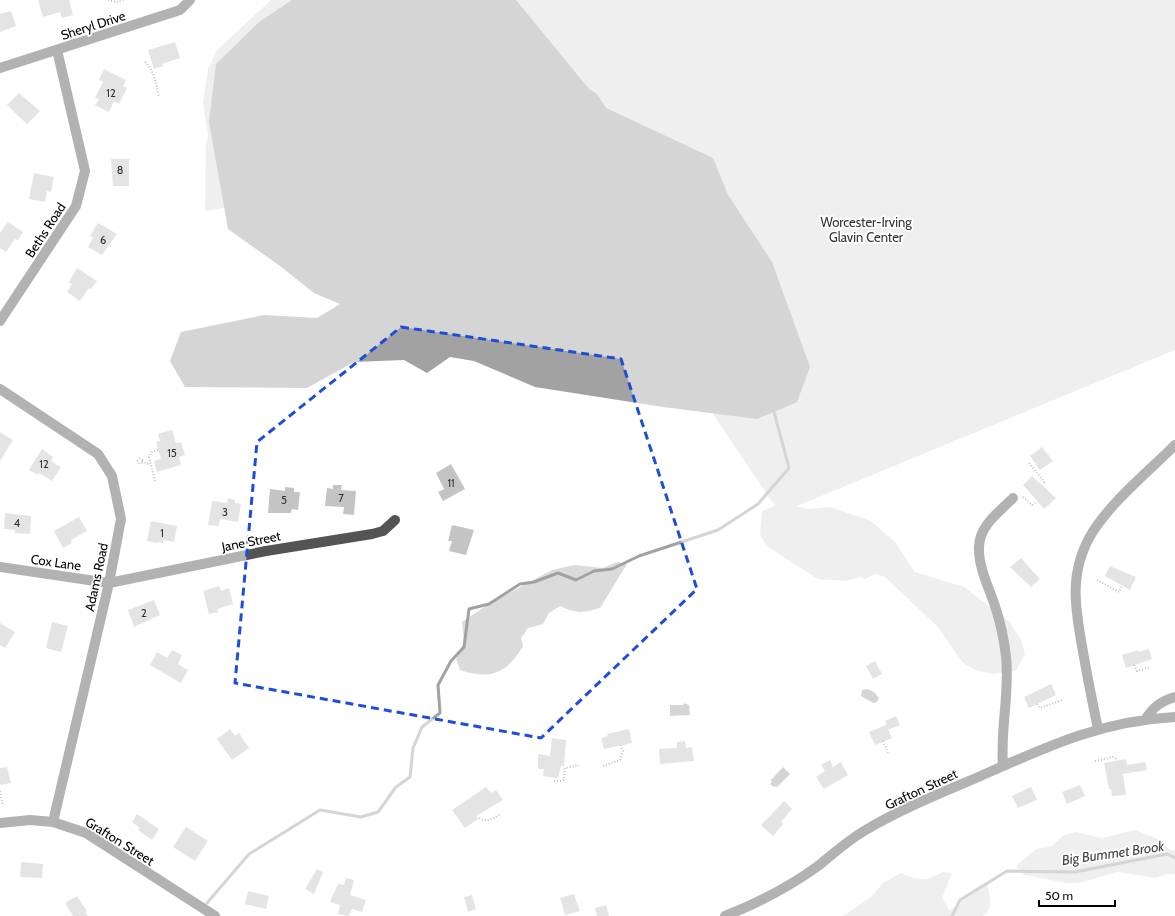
<svg xmlns="http://www.w3.org/2000/svg" width="1175" height="916" viewBox="0 0 1175 916" font-family="Cabin,sans-serif">
	<style>
		.green { fill: #dbdbdb }
		.water { fill: #a2a2a2 }
		.lines { fill: none; stroke-linecap: round; stroke-linejoin: round }
		.stream { stroke: #a2a2a2; stroke-width: 3 }
		.building { fill: #c4c4c4 }
		.path { stroke: #767676; stroke-width: 2; stroke-dasharray: 1 2; stroke-linecap: butt }
		.minor { stroke: #545454; stroke-width: 10 }
		.marked { fill: none; stroke: #1d4ed8; stroke-width: 3; stroke-dasharray: 8 5; stroke-linejoin: round }
		.labels { text-anchor: middle; stroke-width: 3.5; stroke-linejoin: round; paint-order: stroke }
		.number-label { font-size: 11px; fill: #313131 }
		.street-label { font-size: 13px; fill: #000; stroke: #fff }
		.park-label { font-size: 13px; fill: #323232; stroke: #fff }
		.water-label { font-size: 14px; font-style: italic; fill: #434343; stroke: #fff }
	</style>
	<rect width="100%" height="100%" fill="#fff"/>
	<path class="green" d="M271,0H1175V350L797,506L808,509L830,507L871,521L895,542L915,572L964,587L1010,622L1022,642L1025,654L1016,671L992,674L976,670L963,663L938,627L885,577L875,574L865,579L860,577L846,581L818,579L768,547L760,535L762,511L775,506L541,158L205,211L206,143L208,136L203,102L208,69L217,50Z
		M617,562L627,564L600,608C583,613 577,614 560,606L549,613L543,624L528,628L521,638L523,646C507,674 489,680 460,670L456,659L464,642L462,622L489,604L552,570L574,565L603,568Z
		M1134,830L1158,839L1170,850H1175V874H1166L1156,878L1117,872L1079,883H1067L1024,875L1016,866L1036,849L1052,846L1064,835L1076,832L1102,838Z
		M943,872L952,873L942,898L949,910L958,906L971,892L987,884C990,896 994,907 983,916H843L871,897L883,883L901,873C921,881 925,882 943,872Z"/>
	<path class="water" d="M292,0H516L589,89L597,94L606,108L713,158L728,195L772,262L810,367L797,402L757,419L663,407L535,387L474,361L450,357L427,373L404,360L354,362L307,388L185,387L170,361L181,332L264,315L317,318L340,304L314,293L280,266L228,229L209,122L216,64L259,22Z
		M867,689L874,692L879,698L877,702L873,703L861,696L862,690Z
		M684,703L689,705L690,715L670,716V705H683Z
		M783,767L790,774L777,787L775,786L774,787L770,784L772,782L771,780Z"/>
	<g class="lines">
		<path class="stream" d="M207,903L249,854L320,810L361,817L378,812L396,787L410,777L413,748L422,727L440,713L438,685L451,661L464,647L469,609L489,604L520,584L534,582L558,573L576,580L594,571L612,569L639,556L718,530L758,504L789,468L773,408
			M952,916L960,900L1007,871L1075,872L1167,854L1175,858"/>
	</g>
	<path class="building" d="M38,0H69L73,15L62,18L60,12L43,17Z
		M11,11L16,26L0,32V14Z
		M175,42L180,58L162,64L163,66L154,69L148,50Z
		M104,69L126,80L123,86L127,88L119,104L114,101L109,112L95,105L99,99L95,98L103,82L99,80Z
		M19,93L40,111L27,124L7,105Z
		M111,159H129V186H113Z
		M34,173L54,177L51,192L47,191L45,202L29,199Z
		M8,222L23,232L18,240L15,239L6,252L0,248V233Z
		M98,223L117,234L102,255L88,247L93,238L90,236Z
		M77,268L97,281L91,289L89,288L80,301L67,292L72,284L69,282Z
		M172,430L176,443L181,442L185,455L179,457L181,465L157,472L154,461L161,459L156,442L160,441L158,434Z
		M0,432L13,440L0,461Z
		M1042,447L1053,461L1040,470L1030,456Z
		M42,449L53,457L51,461L61,467L52,481L39,473L38,475L29,470Z
		M451,464L465,489L443,501L438,492L444,489L436,473Z
		M1032,476L1056,498L1044,509L1023,485Z
		M333,485H342L341,490L356,491L354,515L343,514L344,507L325,506L327,488L333,489Z
		M285,487L294,488V492H300L298,510L292,509L291,513H268L270,489L285,491Z
		M228,498L235,500V503L241,504L238,522L220,519L219,526L208,525L212,501L227,503Z
		M5,513L31,516L30,534L15,533V530L4,529Z
		M79,517L87,531L71,540L72,543L63,548L54,531Z
		M151,521L177,526L174,542L164,540L163,543L158,542L157,543L147,541Z
		M452,525L474,530L466,555L449,551L452,541H448Z
		M1021,558L1040,579L1031,587L1010,567Z
		M1110,566L1136,577L1130,590L1105,576Z
		M219,586L221,591L229,588L233,604L217,609L218,612L209,614L203,591Z
		M154,600L160,615L134,627L128,610Z
		M52,622L68,626L61,652L46,648Z
		M0,623L15,632L5,648L0,645Z
		M1149,649L1152,659L1126,668L1122,655L1138,650V652Z
		M172,650L182,655L178,664L188,670L181,683L150,665L157,652L167,658Z
		M875,661L882,674L873,679L866,666Z
		M1051,684L1056,695L1029,708L1024,697Z
		M896,716L900,725L888,730L885,721Z
		M886,725L892,738L875,745L869,732Z
		M230,729L235,736L239,733L249,748L232,760L217,739Z
		M629,729L632,743L604,749L601,738L608,736L607,734Z
		M552,738L566,740L564,766H561L558,778L543,776L544,769H538V754L550,756Z
		M685,741L686,748L692,747L694,761L660,764L659,749L677,748V742Z
		M1126,759L1127,765L1145,762L1147,770L1123,774L1126,795L1112,796L1111,789H1109L1104,763Z
		M830,760L833,767L841,762L848,775L824,789L816,777L825,771L821,765Z
		M7,767L11,783L0,785V768Z
		M1080,785L1085,796L1067,804L1062,792Z
		M486,787L491,793L496,790L503,800L476,816L478,819L465,828L452,810Z
		M1031,787L1037,800L1018,808L1012,796Z
		M784,801L792,809L781,822L783,824L773,836L761,825Z
		M137,814L159,829L152,840L138,830L140,828L132,822Z
		M186,827L208,841L195,861L173,847Z
		M21,862L43,864L42,878L20,877Z
		M317,869L323,872L314,894L305,889Z
		M346,878L354,880L350,895L366,900L362,912L352,909L349,916L338,914L340,905L330,902L338,884L344,885Z
		M248,891L269,896L266,909L245,904Z
		M574,894L580,911L565,915L560,898Z
		M472,895L476,909L468,912L464,897Z
		M77,896L87,911L85,912L88,916H73L65,903Z
		M606,905L609,916H597L595,908Z"/>
	<g class="lines">
		<path class="path" d="M108,0L116,2L124,0
			M145,62C155,71 155,83 159,96
			M137.5 461a2.5 2.5 0 1 1 5 0a2.5 2.5 0 1 1-5 0Z
			M142,461L150,465
			M1029,463L1045,483
			M155,481L149,457L152,452L158,450
			M1023,497L1032,505L1037,502
			M1097,580L1119,592L1122,586
			M1134,665L1137,671L1150,667
			M1037,704L1040,708L1062,700
			M883,741L889,755
			M1095,761L1113,757L1118,760
			M603,766L620,760L623,751L621,745
			M554,781H561L564,780L565,768L579,765
			M0,791L3,806
			M479,818C487,823 494,818 501,814"/>
		<path class="minor" d="M0,68L180,10L190,0
			M0,321L76,206L85,171L57,50
			M0,389L98,454L112,476L121,519L109,583L53,822
			M0,567L109,583L266,551L372,534L383,531L395,520
			M1145,720C1153,707 1161,701 1175,697
			M1098,729C1093,705 1088,681 1084,657C1076,613 1067,574 1092,533C1112,501 1148,472 1175,445
			M1003,766C1000,729 1010,693 1006,656C1004,640 1000,621 995,606C989,588 978,566 979,547C979,526 999,512 1013,498
			M0,823L30,820L53,822L86,833L215,916
			M725,916C758,903 789,887 818,866C833,854 847,841 864,831C899,810 938,794 976,778C1044,748 1099,721 1175,717"/>
	</g>
	<path d="M0 0H1175V916H0ZM401,327L621,359L697,589L541,738L235,683L257,442Z" fill="#fff" fill-opacity=".55" fill-rule="evenodd"/>
	<path class="marked" d="M401,327L621,359L697,589L541,738L235,683L257,442Z"/>
	<g class="labels">
		<g class="number-label">
			<text x="111" y="97">12</text>
			<text x="120" y="174">8</text>
			<text x="103" y="244">6</text>
			<text x="172" y="457">15</text>
			<text x="44" y="468">12</text>
			<text x="451" y="487">11</text>
			<text x="341" y="502">7</text>
			<text x="284" y="504">5</text>
			<text x="225" y="516">3</text>
			<text x="17" y="527">4</text>
			<text x="162" y="537">1</text>
			<text x="144" y="617">2</text>
		</g>
		<g class="street-label">
			<text transform="translate(93 25) rotate(-18)" y="5">Sheryl Drive</text>
			<text transform="translate(45 230) rotate(-57)" y="5">Beths Road</text>
			<text transform="translate(251 541) rotate(-11)" y="5">Jane Street</text>
			<text transform="translate(56 562) rotate(8)" y="5">Cox Lane</text>
			<text transform="translate(96 577) rotate(-78)" y="5">Adams Road</text>
			<text transform="translate(921 789) rotate(-25)" y="5">Grafton Street</text>
			<text transform="translate(120 841) rotate(32)" y="5">Grafton Street</text>
		</g>
		<g class="park-label">
			<text x="866" y="227">Worcester-Irving<tspan x="866" dy="15">Glavin Center</tspan></text>
		</g>
		<g class="water-label">
			<text transform="translate(1113 853) rotate(-8)" y="5">Big Bummet Brook</text>
		</g>
	</g>
	<path d="M1039 900v6h76v-6" fill="none" stroke="#000000" stroke-width="2"/>
	<text x="1045" y="900" font-size="12" fill="#000000" stroke="#ffffff" stroke-width="3" paint-order="stroke">50 m</text>
</svg>
